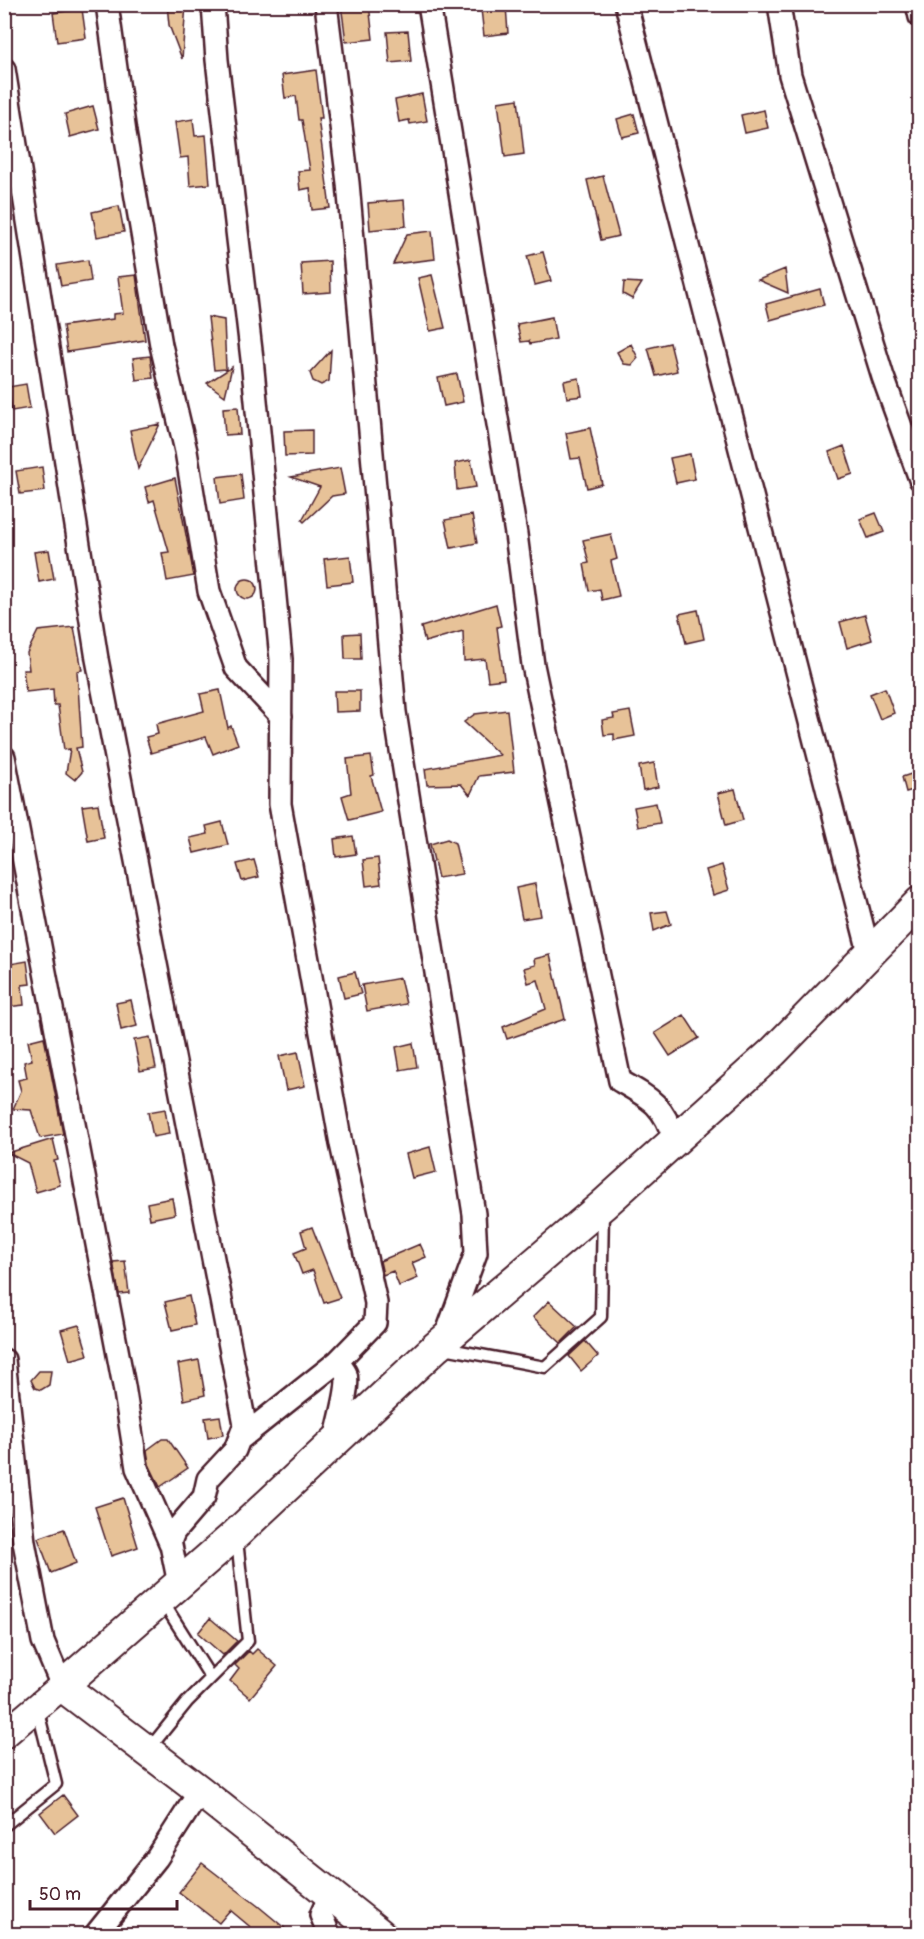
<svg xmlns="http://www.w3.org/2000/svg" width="924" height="1939" viewBox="0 0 924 1939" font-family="Pangolin,sans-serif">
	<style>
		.building { fill: #e7c298; stroke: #4a1f2b; stroke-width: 1.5 }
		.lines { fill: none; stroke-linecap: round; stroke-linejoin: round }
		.service-casing { stroke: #4a1f2b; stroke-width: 15 }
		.minor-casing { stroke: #4a1f2b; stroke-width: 26 }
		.tertiary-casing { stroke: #4a1f2b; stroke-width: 30 }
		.secondary-casing { stroke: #4a1f2b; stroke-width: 34 }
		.service { stroke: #fff; stroke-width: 10 }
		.minor { stroke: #fff; stroke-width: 21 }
		.tertiary { stroke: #fff; stroke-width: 26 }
		.secondary { stroke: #fff; stroke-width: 30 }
	</style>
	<rect width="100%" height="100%" fill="#fff"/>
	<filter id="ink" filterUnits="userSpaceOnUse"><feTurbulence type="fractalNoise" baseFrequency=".0167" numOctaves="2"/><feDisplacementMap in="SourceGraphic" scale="12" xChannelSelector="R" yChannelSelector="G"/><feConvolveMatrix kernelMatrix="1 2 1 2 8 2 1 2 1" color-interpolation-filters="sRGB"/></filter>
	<g filter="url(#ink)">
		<path class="building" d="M167,4H186L182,59L169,25Z
			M341,4H369L373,39L346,42Z
			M506,6L508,33L484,36L481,9Z
			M82,9L86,38L57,42L53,13Z
			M408,31L411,61L390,63L387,32Z
			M316,70L322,118H318L330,208L312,210L310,188L300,190L298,171L310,170L302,120H299L296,96L285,98L282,75Z
			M422,94L427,121L410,124L409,120L399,122L395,100Z
			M518,99L524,154L505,157L498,102Z
			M93,106L99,129L70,137L65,114Z
			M764,110L768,128L745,133L741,115Z
			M634,114L639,133L622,137L617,119Z
			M193,119L195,136L206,135L210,184L190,186L188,157L180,158L175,122Z
			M603,176L619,236L601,240L587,180Z
			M404,200L406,226L370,230L368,203Z
			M119,206L124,232L97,237L92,212Z
			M432,231L435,259L393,264L407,234Z
			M543,252L551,281L535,285L527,256Z
			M88,260L91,281L61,286L57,265Z
			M330,261L331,292L303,294L301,263Z
			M785,269L788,293L758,280Z
			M136,275L145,340L67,352L63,326L113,319V314L123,313L118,277Z
			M432,275L445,328L430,331L418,278Z
			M624,282L642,283L632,299L623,294Z
			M820,289L824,305L770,320L766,304Z
			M208,317L224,320L226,369L214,370Z
			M552,317L556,339L530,344L529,341L521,342L517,324Z
			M670,343L677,371L656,376L648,348Z
			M631,344L638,358L632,365L624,364L617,352Z
			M331,350L329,381L321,385L313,381L310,373Z
			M150,356L153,378L136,380L133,358Z
			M232,367L225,396L207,383Z
			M457,374L463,402L444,406L438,378Z
			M579,378L582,396L567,398L564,381Z
			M26,384L30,408L12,411L8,387Z
			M238,407L240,434L225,435L223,408Z
			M160,424L138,469L130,430Z
			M590,428L602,484L587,488L580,458L571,459L566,433Z
			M312,430V455L285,456L284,431Z
			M844,446L853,474L838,479L829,452Z
			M690,454L695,479L676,483L670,458Z
			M471,460L476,487L457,490L455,463Z
			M42,467L45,491L20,494L16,471Z
			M340,468L345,494L332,496L304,522L302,520L320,487L291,477Z
			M241,474L244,500L220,504L217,477Z
			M175,478L194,576L167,581L162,553L169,552L154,500L149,502L145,487Z
			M876,513L884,532L868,538L860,519Z
			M472,515L477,543L451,548L445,520Z
			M611,534L617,559L611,561L619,596L602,600L600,589L589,591L584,564L589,563L583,540Z
			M49,550L54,579L39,582L34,552Z
			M350,556L353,582L327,585L324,559Z
			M237 589a10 10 0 1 1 20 0a10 10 0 1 1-20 0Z
			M496,604L501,626L497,627L504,679L488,681L485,659L464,661L463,631L425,642L421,627Z
			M698,610L704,639L686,643L679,614Z
			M865,615L872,640L847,648L840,622Z
			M74,627L82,670L77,671L82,747L76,748L82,772L75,780L66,773L70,749L64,750L58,705H54L53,689L26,692L23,670H29L27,653L38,631Z
			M360,633L361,659H345L344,634Z
			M885,688L894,713L880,719L870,694Z
			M220,690L228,728L231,726L238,744L213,754L206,737L151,753L146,737L158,734L156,724L204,711L200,694Z
			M334,691H360V711L335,712Z
			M507,710L514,772L479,776L470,795L461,784L427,785L425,769L500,755L464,722L475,714Z
			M630,711L635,736L614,740V734L604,735L602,720L614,718L613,714Z
			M371,756L374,775L371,776L381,812L349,820L342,796L351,793L347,759Z
			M654,763L658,787L643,790L639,766Z
			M920,771V788L906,792L902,777Z
			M735,789L743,820L726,825L718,793Z
			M656,803L660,823L638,827L634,807Z
			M98,804L104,838L88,841L82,806Z
			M222,822L228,845L194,853L190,838L208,834L206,826Z
			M353,836L356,854L336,857L334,839Z
			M447,839L455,843L462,874L438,878L430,844Z
			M378,858L381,884L366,886L363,860Z
			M254,860L259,877L242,881L237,864Z
			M722,865L729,890L713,895L706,870Z
			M535,884L541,916L522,919L516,888Z
			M667,911L671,924L654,931L651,913Z
			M550,955L565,1019L507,1039L503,1027L546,1009L538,980L528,983L524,968L535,965L534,959Z
			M27,961L30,984L22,985L24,1005L7,1007L4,965Z
			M355,972L361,994L344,998L339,976Z
			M400,978L406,1004L367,1011L362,985Z
			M131,1000L137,1026L121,1030L116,1003Z
			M684,1015L699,1038L670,1056L655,1033Z
			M44,1037L63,1134L40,1138L31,1110L13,1109L21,1091L18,1080L27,1078L24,1062L32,1060L28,1041Z
			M150,1037L156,1068L140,1071L134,1040Z
			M413,1043L417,1067L400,1070L396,1047Z
			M298,1052L305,1086L286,1090L279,1056Z
			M165,1109L169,1134L153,1137L148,1112Z
			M53,1139L58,1160L54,1161L60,1185L36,1192L28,1163L8,1153Z
			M430,1147L436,1172L412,1178L406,1154Z
			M172,1198L175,1214L150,1219L147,1203Z
			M312,1227L340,1298L324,1303L313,1270L302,1274L294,1253L306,1248L301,1231Z
			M420,1244L426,1257L412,1263L418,1278L399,1286L393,1271L383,1275L380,1261Z
			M125,1261L129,1293L119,1294L113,1262Z
			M189,1296L195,1325L172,1330L165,1302Z
			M549,1301L577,1327L561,1343L533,1317Z
			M79,1325L88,1355L70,1360L61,1330Z
			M585,1341L598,1356L581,1371L569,1356Z
			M199,1360L205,1395L184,1400L178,1364Z
			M39,1371H51L49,1385L41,1390L35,1388L31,1380Z
			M220,1416L223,1435L208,1438L205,1418Z
			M162,1439H168L188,1468L160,1487L149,1464L147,1450Z
			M123,1498L138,1547L111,1556L95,1507Z
			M64,1529L76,1563L51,1573L38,1538Z
			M210,1618L237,1641L223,1655L198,1633Z
			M257,1649L277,1666L250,1698L230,1681L239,1669L235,1665L249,1651L252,1654Z
			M63,1795L78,1815L55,1833L40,1813Z
			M202,1863L258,1906L293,1935H260L230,1910L219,1923L179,1892Z"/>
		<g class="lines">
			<defs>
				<path id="service" d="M444,1348L545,1367L601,1317L603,1211
					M163,1602L211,1678
					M149,1749L187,1702L248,1641L237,1540
					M4,1826L56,1784L37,1707"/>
				<path id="minor" d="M107,4L125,133L161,345L186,451L209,591L236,668L281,716
					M213,4L217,60L252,359L281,659L280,804L341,1144L376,1303L375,1323L337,1362C340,1366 345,1370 346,1374C350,1386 338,1426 335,1441
					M326,4L348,183L395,712L474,1214L476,1253L445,1338
					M429,4L516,534L533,665L620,1081C650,1098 665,1106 674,1140
					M626,4L869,952
					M779,4L790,75L883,377L920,479
					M917,4L920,17
					M4,69L97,659L245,1424L235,1450L208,1479L204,1497L174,1532L170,1542
					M4,757L124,1386L137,1468L171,1545L179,1584
					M4,1360L24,1542L43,1641L62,1686
					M240,1439L337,1362
					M96,1934L157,1858L200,1791
					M329,1934L321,1915L330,1895"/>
				<path id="tertiary" d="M4,1735L62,1686"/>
				<path id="secondary" d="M380,1934L200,1791L62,1686L236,1534L436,1347L603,1205L773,1052L920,902"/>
			</defs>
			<use href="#service" class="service-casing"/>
			<use href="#minor" class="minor-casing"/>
			<use href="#tertiary" class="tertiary-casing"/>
			<use href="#secondary" class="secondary-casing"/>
			<use href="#service" class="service"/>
			<use href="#minor" class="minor"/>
			<use href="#tertiary" class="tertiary"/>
			<use href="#secondary" class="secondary"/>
		</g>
	</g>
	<rect width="924" height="1939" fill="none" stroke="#fff" stroke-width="24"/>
	<rect x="12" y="12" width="900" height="1915" fill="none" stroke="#4a1f2b" stroke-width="2" filter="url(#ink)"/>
	<path d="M30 1900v9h147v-9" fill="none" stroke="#4a1f2b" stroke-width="3"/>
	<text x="39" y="1900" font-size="18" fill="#4a1f2b" stroke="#ffffff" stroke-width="4.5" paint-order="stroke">50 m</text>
</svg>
